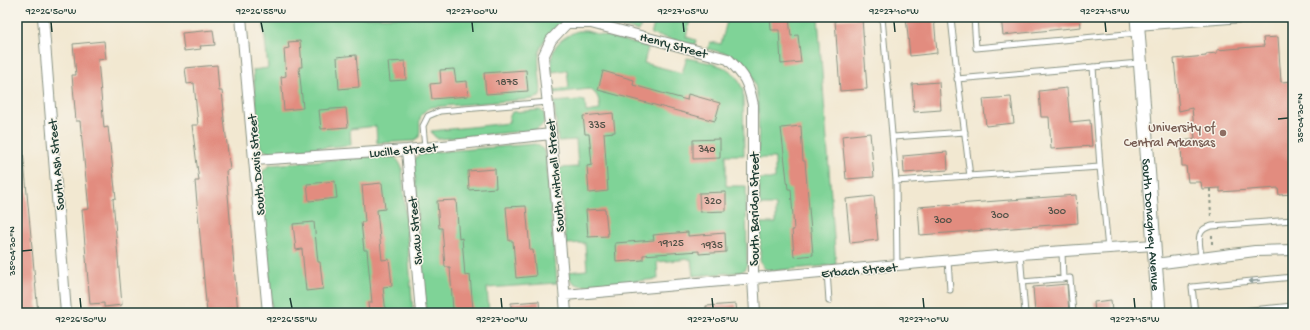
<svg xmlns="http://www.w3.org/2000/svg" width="1310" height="330" viewBox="0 0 1310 330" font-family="'Gochi Hand',sans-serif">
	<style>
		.green { fill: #7fd397; stroke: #4f8866 }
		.building { fill: #e28c7f }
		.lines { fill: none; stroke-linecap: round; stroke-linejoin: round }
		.service-casing { stroke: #889282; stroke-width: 7 }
		.minor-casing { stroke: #889282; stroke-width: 12 }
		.tertiary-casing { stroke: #889282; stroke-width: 15 }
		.path { stroke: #889282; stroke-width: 2; stroke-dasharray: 3 3; stroke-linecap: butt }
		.service { stroke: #fff; stroke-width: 5 }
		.minor { stroke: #fff; stroke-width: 10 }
		.tertiary { stroke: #fff; stroke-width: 13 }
		.oneway { fill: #8f9e9a }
		.ticks { fill: none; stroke: #1f3d34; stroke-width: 1.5 }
		.education-dot { fill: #8d6e63; stroke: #f7f3e8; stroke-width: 1.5 }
		.labels { text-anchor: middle; stroke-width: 3; stroke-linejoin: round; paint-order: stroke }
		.number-label { font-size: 11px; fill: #505147 }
		.street-label { font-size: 13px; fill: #1f3d34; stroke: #f7f3e8 }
		.education-label { font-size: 13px; fill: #785e54; stroke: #f7f3e8; text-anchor: end }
		.neatline { fill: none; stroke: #1f3d34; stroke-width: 1.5 }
		.ticks-label { font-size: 10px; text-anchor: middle; fill: #1f3d34 }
	</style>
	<rect width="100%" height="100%" fill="#f7f3e8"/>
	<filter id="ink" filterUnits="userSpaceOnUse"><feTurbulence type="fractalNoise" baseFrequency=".025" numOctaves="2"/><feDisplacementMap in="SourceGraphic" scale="8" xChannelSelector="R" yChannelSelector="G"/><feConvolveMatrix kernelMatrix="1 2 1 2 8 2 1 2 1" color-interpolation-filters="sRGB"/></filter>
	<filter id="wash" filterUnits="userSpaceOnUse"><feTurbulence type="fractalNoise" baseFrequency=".012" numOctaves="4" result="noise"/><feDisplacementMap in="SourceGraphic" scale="16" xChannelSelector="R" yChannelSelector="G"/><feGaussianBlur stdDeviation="0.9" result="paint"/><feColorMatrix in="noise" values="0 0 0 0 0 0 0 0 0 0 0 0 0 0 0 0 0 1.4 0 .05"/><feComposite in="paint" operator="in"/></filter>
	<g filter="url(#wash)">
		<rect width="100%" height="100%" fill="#f2e8d1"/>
		<path class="green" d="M247,17H566L567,19C532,45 538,54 541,92L539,97L532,99L432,107C414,115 422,123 419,137L413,141L377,143L376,126L350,129L351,145L269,153L263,149L259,142L253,70L268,68L263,20L248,21Z
			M585,17H691L686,37L696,40L695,45L651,34L655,21L643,17L639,31Z
			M728,17H818L836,265L770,271L764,268L760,260L761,223H776V205H760L759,179H775V158H758C758,133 763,79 743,62C734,54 719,52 708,49L710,42L721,44Z
			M577,31H586L648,47L644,63L682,73L687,58C700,61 724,64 734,74C738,79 741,85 743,90L744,155H726V186H746L747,265L744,270L741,272L693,276L691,259L657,262L658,279L583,286C574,284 569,281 568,272L587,270L585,243L566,244L559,168L578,167L576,140L558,141L554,102L579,100L585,101L586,112L600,110C599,100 599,94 589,89L555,93L554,90L569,88L567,70L552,72C550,48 556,41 577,31Z
			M540,110L544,113C545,122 544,125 536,130L438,139L434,136L431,131L509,123V118L512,112Z
			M535,144C542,147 544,150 546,157L557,283L487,288L489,313H426L414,166C414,159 416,157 421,153Z
			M390,155C397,158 399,161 402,168L413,313H272L261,178C262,171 265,168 271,165Z"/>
		<g id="blocks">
			<path class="building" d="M770,17H789L791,36L798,35L801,62L781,64L779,30H771Z
				M906,17H934L937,53L910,56Z
				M1001,17H1080L1081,27L1003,35Z
				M862,18L867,89L840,91L835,20Z
				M213,30L215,45L200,46L201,49L184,51L182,33Z
				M1278,37L1281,82L1293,81V194L1279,195L1278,188L1220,192V188L1202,189L1201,182H1188L1186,166H1182L1181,141L1195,139L1192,108L1179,111L1174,59L1206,56V54L1217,53V50L1264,46L1263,38Z
				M104,41L106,59L98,60L104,128L108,127L116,198L113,199L122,305L104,307V303L90,304L82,210L89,209L80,121H76L72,75H76L73,44Z
				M300,41L302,67H299L303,108L284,110L281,77L286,76L284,49L289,48L288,42Z
				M356,55L359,87L339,89L337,57Z
				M405,61L406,80L390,81L388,62Z
				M217,65L219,91H222L224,110H223L230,170L226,171L238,313H207L195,181H199L192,125H198L194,83L187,84L185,68Z
				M454,69L456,82L467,81L468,96L432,99L430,84L441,83L440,70Z
				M526,70L528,91L486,94L484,73Z
				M603,71L634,80L633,85L687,100L688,94L720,103L715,121L598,90Z
				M939,82L941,110L914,112L912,84Z
				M1067,88L1070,122L1090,120L1092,146L1051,149L1049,117H1041L1039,91Z
				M1011,97L1014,123L986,126L983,99Z
				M346,108L348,127L321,129L319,110Z
				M613,113L615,132L604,133L608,191L589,193L587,166L592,165L589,134H585L583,116Z
				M801,126L803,161H805L813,255L794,257L792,230H794L791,189H788L781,128Z
				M870,133L874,177L846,179L842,136Z
				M720,139V158L693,159V140Z
				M17,150H23L38,313H17Z
				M947,152L948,170L904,173L903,156Z
				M495,169L496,188L469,190L468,171Z
				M335,181L337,198L309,201L307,184Z
				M382,183L385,209L377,210L382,260L389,259L392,286L383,287L386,313H369L368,303H372L367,250H364L361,222H365L362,185Z
				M726,192V211L700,212L699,193Z
				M1076,195L1078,223L920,235L918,207Z
				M874,196L878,240L850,243L846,199Z
				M456,200L459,239L462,238L465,276L470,275L473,309L453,311L450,267H445L442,228H439L437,201Z
				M526,206L530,250H533L536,276L516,278L513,241H509L506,207Z
				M605,209L608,236L588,237L586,210Z
				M314,222L318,262H320L323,289L306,291L302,249L296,250L293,224Z
				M688,232V236L725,233L726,252L699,254V251L643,255V260L616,262L615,243L654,240L653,235Z
				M1067,284L1069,313H1035L1033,287Z
				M1111,300L1112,313H1095L1094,302Z
				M539,301L540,313H511V303Z
				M736,304L737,313H706V306Z"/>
		</g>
	</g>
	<g filter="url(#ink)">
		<use href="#blocks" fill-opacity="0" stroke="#889282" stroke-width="1"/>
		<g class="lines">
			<defs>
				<path id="service" d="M882,17L896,181L897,266
					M951,17C956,70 964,123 970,177
					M974,17L976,48L1137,33
					M1093,67L1100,167L1108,249
					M957,79L1139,63
					M893,137L965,132
					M425,148L423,126L428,116L440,111L548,102
					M896,181L1100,167
					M1062,252L1063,279
					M1020,254L1025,313
					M1201,257C1200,244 1194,229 1212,226L1293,220
					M948,261L950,290
					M827,271L829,301
					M1022,282L1070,278L1073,313
					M1195,313L1192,287L1293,277
					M1222,313L1293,306"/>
				<path id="minor" d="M43,17L66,313
					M241,17L268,313
					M1137,25L1243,17
					M407,150L421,313
					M254,160L407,150L551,134
					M1155,264L1255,251L1293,250
					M565,295L1020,254L1154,245
					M566,313L551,134L543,57L551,40L567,23H591L728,59C745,76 748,81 753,105V278L755,313"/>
				<g id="tertiary">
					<path id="s1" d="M1137,17L1159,313"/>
				</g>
			</defs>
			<use href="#service" class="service-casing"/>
			<use href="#minor" class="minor-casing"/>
			<use href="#tertiary" class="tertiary-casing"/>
			<path class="path" d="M1210,189L1211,219
				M1212,235V246"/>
			<use href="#service" class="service"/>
			<use href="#minor" class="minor"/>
			<use href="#tertiary" class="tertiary"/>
		</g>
		<defs><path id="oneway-solid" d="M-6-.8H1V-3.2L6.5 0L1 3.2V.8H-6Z"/></defs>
		<use class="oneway" href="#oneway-solid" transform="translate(1254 281) rotate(174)"/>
	</g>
	<path class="ticks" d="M51,22L52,32M261,22L263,32M472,22L473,32M683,22L684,32M894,22L895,32M1105,22L1106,32M1278,119L1288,118M22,251L32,250M80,298L81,308M290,298L292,308M501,298L502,308M712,298L713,308M923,298L924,308M1134,298L1135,308"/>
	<circle class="education-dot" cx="1223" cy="133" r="4"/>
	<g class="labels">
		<g class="number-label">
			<text x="507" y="85">1875</text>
			<text x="597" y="128">335</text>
			<text x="707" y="152">340</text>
			<text x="713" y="204">320</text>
			<text x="1057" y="214">300</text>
			<text x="1000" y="218">300</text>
			<text x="943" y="223">300</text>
			<text x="671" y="246">19125</text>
			<text x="712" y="248">1935</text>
		</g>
		<g class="street-label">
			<text transform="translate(674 44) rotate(15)" y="5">Henry Street</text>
			<text transform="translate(403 149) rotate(-5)" y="5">Lucille Street</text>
			<text transform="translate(55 165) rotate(-95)" y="5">South Ash Street</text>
			<text transform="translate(255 165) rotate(-95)" y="5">South Davis Street</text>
			<text transform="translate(554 176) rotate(-95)" y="5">South Mitchell Street</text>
			<text transform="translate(753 209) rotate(-90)" y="5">South Baridon Street</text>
			<text dy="5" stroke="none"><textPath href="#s1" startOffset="208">South Donaghey Avenue</textPath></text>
			<text transform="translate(414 231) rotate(-95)" y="5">Shaw Street</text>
			<text transform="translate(859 269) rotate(-5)" y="5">Erbach Street</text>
		</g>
		<g class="education-label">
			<text x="1215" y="131">University of<tspan x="1215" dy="15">Central Arkansas</tspan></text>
		</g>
	</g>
	<rect width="1310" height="330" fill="none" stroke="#f7f3e8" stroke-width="44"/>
	<rect x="22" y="22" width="1266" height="286" class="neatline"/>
	<g class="ticks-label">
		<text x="51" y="14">92°26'50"W</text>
		<text x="261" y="14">92°26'55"W</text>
		<text x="472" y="14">92°27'00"W</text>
		<text x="683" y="14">92°27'05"W</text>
		<text x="894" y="14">92°27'10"W</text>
		<text x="1105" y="14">92°27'15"W</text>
		<text transform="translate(1299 118) rotate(-90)" y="4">35°04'30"N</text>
		<text transform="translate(11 251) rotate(-90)" y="4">35°04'30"N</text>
		<text x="81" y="322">92°26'50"W</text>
		<text x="292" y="322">92°26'55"W</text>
		<text x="502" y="322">92°27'00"W</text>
		<text x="713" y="322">92°27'05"W</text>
		<text x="924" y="322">92°27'10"W</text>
		<text x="1135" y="322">92°27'15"W</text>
	</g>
</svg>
